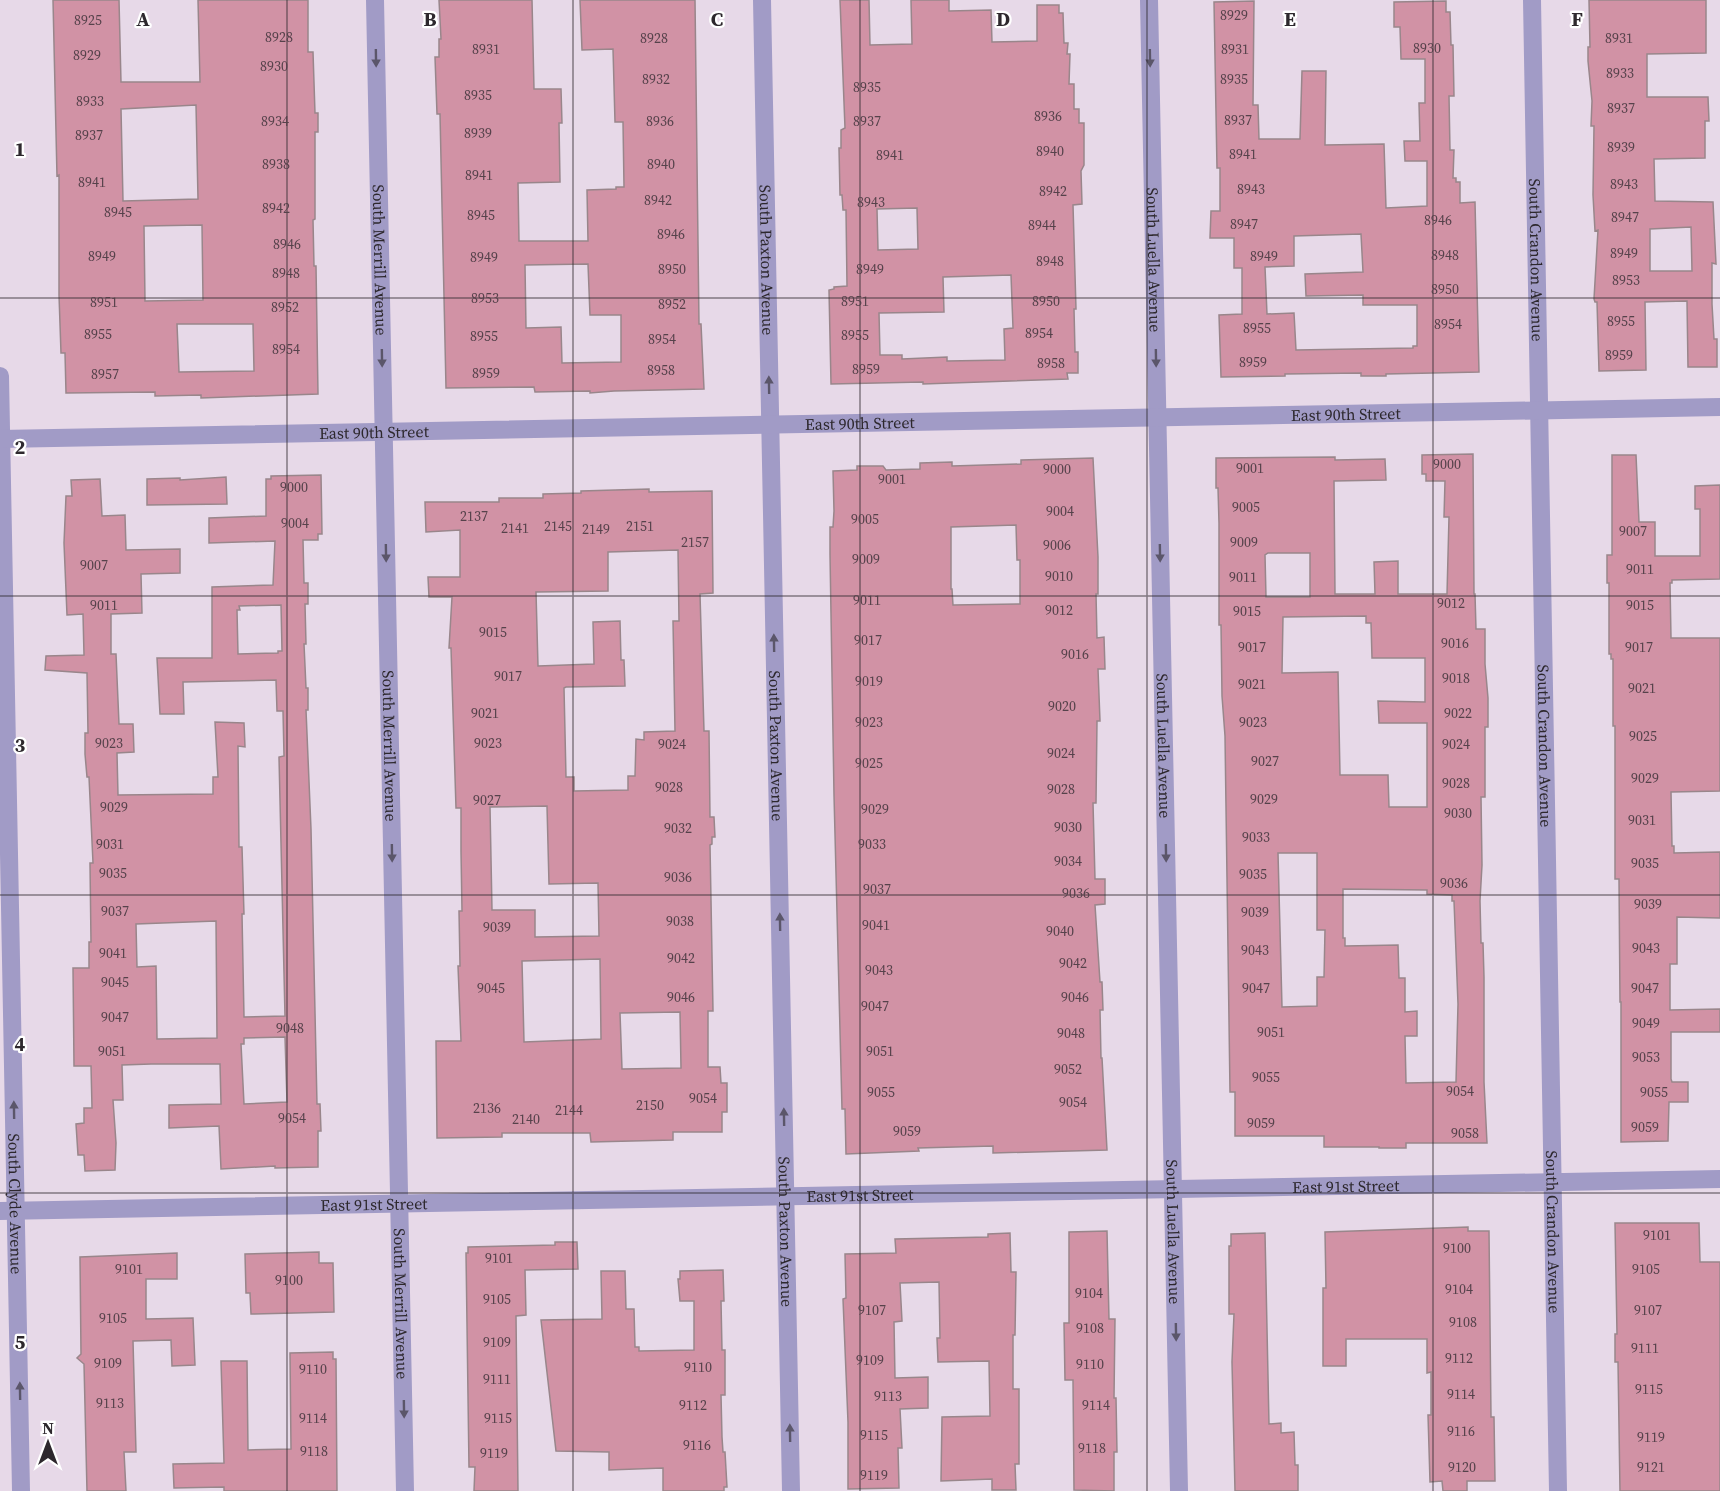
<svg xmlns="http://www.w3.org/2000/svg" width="1720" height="1491" viewBox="0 0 1720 1491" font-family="'Source Serif 4',serif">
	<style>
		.building { fill: #d192a5; stroke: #99868b; stroke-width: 1.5; fill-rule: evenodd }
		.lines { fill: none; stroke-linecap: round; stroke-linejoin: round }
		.street { stroke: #a19bc6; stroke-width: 18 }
		.oneway { fill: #5b566a }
		.grid { fill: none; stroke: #2d282d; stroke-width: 1.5; stroke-opacity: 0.55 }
		.labels { text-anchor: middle; stroke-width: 4.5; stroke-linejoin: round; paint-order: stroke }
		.number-label { font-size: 14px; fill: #56424b }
		.street-label { font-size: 16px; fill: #2d282d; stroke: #fff }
		.grid-label { font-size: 20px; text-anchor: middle; font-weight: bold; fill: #2d282d; stroke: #fff; stroke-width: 4.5; stroke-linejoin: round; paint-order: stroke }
	</style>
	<rect width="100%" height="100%" fill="#e7d9e8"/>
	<path class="building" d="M53,0H119L121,82H200L198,0H308V52H313L315,113H318V132H315V219L313,220L314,266H316L318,394L201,398V395L155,396V392L66,393L65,353H61L59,295V175L57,176ZM196,105L198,199L123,201L121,109ZM202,225L203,300L145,301L144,226ZM177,324H253L254,371L179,372Z
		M439,0H532L534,89H561L562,123H559L560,182L518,183L519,241H588L587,190L616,189V187H624L623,122H615L613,49L582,50L580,0H695L699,324H701L704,389L614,391L590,393V391L535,392L534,387L446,388L440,114H437L435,57H439V39H441ZM588,264L590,315H621V362L562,363L561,327L526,328L525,265Z
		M840,0H869L870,45L912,44L911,0H949V11L991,10L992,42L1037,41V5H1059V13H1063L1064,43H1068L1067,54H1070L1069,84H1074V109H1079V123H1084V165L1081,171L1082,204L1073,205L1076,309H1074L1075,352H1078V373H1067L1068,379L923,384V382L831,384L829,290L834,289V287L847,286L846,210H843L842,195H840L839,148H841V130L845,128ZM917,208L918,249L878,250L877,209ZM1011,275L1013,328L1004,329L1005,360L947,361V357L902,359V355H880L879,313L944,312L943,277Z
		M1589,0H1706V53L1647,54V97H1708L1709,121H1705V158L1654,159L1655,201L1713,202L1716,264L1712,263V304L1714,339H1717V367H1688L1687,301L1645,302L1646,370L1599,371L1597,302H1595L1594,299L1598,230L1595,231L1593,195L1594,126H1591L1592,101L1588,61V47H1590ZM1691,227L1692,271H1650V229Z
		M1254,1L1253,105H1258L1259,139H1300L1302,71H1326L1325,145L1384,144L1386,208L1427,206V161H1405L1404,141H1420L1419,103H1425V59H1401L1400,27H1394V2L1446,1V12H1450L1451,45H1453L1454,96H1449L1450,150H1454L1453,178H1456V182H1460V203L1475,202L1479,372L1386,374V376H1361V373L1285,374V376L1221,377L1219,315L1242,314V268H1234V238H1210L1211,211H1220V168H1217L1214,2ZM1361,234L1363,272L1305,274L1306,296L1363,295V305H1417V346H1413V348L1296,350L1294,313L1267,314L1265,267L1294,266V236Z
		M1473,454L1474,594H1475L1476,629H1485V664L1488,698V727H1485V797H1481L1482,865L1480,901L1481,943H1483L1484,977V1082L1487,1143H1406V1148H1379V1147H1324V1136H1235V1092H1230L1225,736L1222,696L1221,625H1219V523L1218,488H1216V458L1335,457V460L1385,459L1386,480L1334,481L1335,594H1375L1374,562L1398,561V594H1447L1449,517H1444L1445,481H1426V474H1422V455ZM1268,553H1310V597H1266L1265,555ZM1366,616V623H1371L1372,658H1425V702L1378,701L1379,723H1427V807H1389L1388,775H1340L1338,672L1282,673L1283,617ZM1278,853H1317V930H1325L1324,977H1317V1006L1282,1007ZM1343,889L1427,890V894L1452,895V901H1454L1458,1004L1456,1082L1406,1083L1405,1036H1417V1011L1405,1012V978H1399L1398,945L1345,946V938H1343Z
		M1612,455H1636L1639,522H1655V556H1700V509H1695V486L1720,485V579L1672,580V583H1670L1671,638H1720V791L1671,792L1672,846H1674V853L1720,852V918L1677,917V964H1670V1010L1720,1009V1032H1671V1079L1672,1082H1688V1102H1669L1668,1141L1621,1142V1002H1620L1619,879H1615V726H1613V659H1611V654H1609V583H1607V555H1612Z
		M1093,458L1098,557V594H1096L1097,638L1104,637L1105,669H1098L1100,721H1097L1096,803H1093L1095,879H1105V904L1095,905L1100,982H1102L1103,1010H1100L1101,1058H1102L1107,1150L993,1153V1146L918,1148L919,1151L846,1154L845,1109H842L834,795L830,554V527H833L834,511L833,471L857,470V466H883L886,470L920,469V463L952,462V466L1021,464V460ZM1016,525L1017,560H1020V604L953,605L952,589H951V527Z
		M321,475L322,534H318V540H303L304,583H308V604H305L306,644H304L306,688H308V710H306L311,829L317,1104H320L321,1131H318V1167L275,1168V1166L221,1169L219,1126L169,1128V1105L221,1104L220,1064H151L122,1065L123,1100H113L116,1143L115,1170L85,1171L84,1155H78L76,1124L84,1123V1108H92L91,1066H74L73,968H89V942H91L90,863H93L89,777H87L85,754V733H88L87,673L45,670L46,656L84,655L83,614L67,615L64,543L66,496H72L71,480L100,479L102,516L125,515L126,550L180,549V573L141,574L142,613L111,614V654H116L119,724H133L134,752L117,753L118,795L213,794V777H218L215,722L244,723L245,747L238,746L239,847H242L244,914H242L244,1017L285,1016L279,757L284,756L283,711H277L276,680L183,682L184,714H160L157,658H212V587L273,585L275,541L209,543V518L266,516V479H271V476ZM281,605L282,651H278V653L238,654L237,610H240L239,606ZM216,921L217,1038L157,1039L156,966L137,967L136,924ZM285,1037L287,1102L244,1104L241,1044H244V1038Z
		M226,477L227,504L147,505V479L180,478V480Z
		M649,489V492L712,491L713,593L700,594L704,731H709L710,817H714L715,837H712V844L710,845L713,1011H708V1067H720L721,1083H727V1112H722V1132H673V1140L591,1142L590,1133H502V1137L437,1138L436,1041H461L458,966H460L459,911H462L461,851V808H456L451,648H449L452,597H429L428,577H460V530L426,532L425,502H499V498H543V494L581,493V491ZM678,550L679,621H673L675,731L644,732V740L636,739L635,776H628V790L574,791V777H566L564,688L566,687L625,686L624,660H621L620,621L593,622L594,664L538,666L536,592L608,591V552ZM547,806L549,884L598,883L599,936L535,937V910H492L490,807ZM600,959L601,1039L524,1042L522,961ZM680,1012L681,1068L622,1069L620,1013Z
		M1615,1223H1699L1700,1262H1720V1491H1620L1618,1362H1615V1334H1617Z
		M1468,1227V1231H1489L1491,1417H1494L1495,1481H1467V1491H1443L1442,1481L1430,1482L1428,1415H1431V1372L1427,1373V1339H1346V1366H1323V1288H1326L1325,1232Z
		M1107,1231L1109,1319H1115L1114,1398H1116L1117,1452H1114V1491L1074,1490L1073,1380H1065L1064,1323H1069V1232Z
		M1010,1233L1011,1272H1016L1015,1335H1013V1389H1019V1464H1015L1016,1490H992V1479L941,1481L942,1417L990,1416L989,1361L938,1362L937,1338H940L939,1282L900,1283L902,1321L894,1322L895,1378L928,1377V1408L900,1409L902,1448H898L899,1488L848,1489V1422L843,1299L846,1298L845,1254L896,1253L895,1239L988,1237V1234Z
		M1265,1233L1269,1424L1281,1423V1433L1294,1432L1295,1465H1298V1491H1235L1232,1362L1234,1314H1229V1246H1231V1234Z
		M555,1242H577L578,1269L525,1270L526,1315L516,1316L518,1491H474L475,1467H469L466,1253H468V1247L555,1245Z
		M319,1252V1263H333L334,1312L251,1314L250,1293H246L245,1254Z
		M177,1253V1279H146V1319L193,1318L195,1365L172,1366L171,1340L133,1341L136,1452H124L126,1491H87L84,1364L77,1358L81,1354L80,1257Z
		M723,1270L724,1301H721L722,1350H725V1395H721L722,1437L723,1452H725L727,1487H724V1491H663V1468L609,1470V1452L556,1451L541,1320L602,1319L601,1271H625L626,1309H634L635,1347H639V1351L694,1350V1301H680L678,1279H680V1271Z
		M333,1352V1359H336L337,1491H224V1487L174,1488L173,1464L224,1463L221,1361H247L248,1450L291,1449L290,1353Z"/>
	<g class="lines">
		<g class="street">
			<path id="s1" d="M375,0L405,1491"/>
			<path id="s2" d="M762,0L791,1491"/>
			<path id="s3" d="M1149,0L1179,1491"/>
			<path id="s4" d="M1532,0L1558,1491"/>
			<path id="s5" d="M0,376L21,1491"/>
			<path id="s6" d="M0,439L1720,407"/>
			<path id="s7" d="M0,1211L1720,1179"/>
		</g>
	</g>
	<defs><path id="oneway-solid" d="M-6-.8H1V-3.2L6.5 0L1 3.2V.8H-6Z" transform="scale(1.5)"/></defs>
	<g class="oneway">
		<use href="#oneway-solid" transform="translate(376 58) rotate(89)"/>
		<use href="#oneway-solid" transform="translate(1150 58) rotate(89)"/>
		<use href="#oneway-solid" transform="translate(382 358) rotate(89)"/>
		<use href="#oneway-solid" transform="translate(1156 358) rotate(89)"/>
		<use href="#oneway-solid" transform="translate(769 385) rotate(-91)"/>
		<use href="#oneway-solid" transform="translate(386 553) rotate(89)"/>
		<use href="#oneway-solid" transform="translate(1160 553) rotate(89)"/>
		<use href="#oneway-solid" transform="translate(774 643) rotate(-91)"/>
		<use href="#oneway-solid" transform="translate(392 853) rotate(89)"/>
		<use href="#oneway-solid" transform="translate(1166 853) rotate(89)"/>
		<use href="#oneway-solid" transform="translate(780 922) rotate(-91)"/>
		<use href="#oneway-solid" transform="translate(14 1110) rotate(-91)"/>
		<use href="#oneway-solid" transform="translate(784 1117) rotate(-91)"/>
		<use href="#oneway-solid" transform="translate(1176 1332) rotate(89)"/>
		<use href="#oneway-solid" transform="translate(20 1391) rotate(-91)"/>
		<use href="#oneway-solid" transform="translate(404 1409) rotate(89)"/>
		<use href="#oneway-solid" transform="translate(790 1433) rotate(-91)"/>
	</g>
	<path class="grid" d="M287,0V1491M573,0V1491M860,0V1491M1147,0V1491M1433,0V1491M0,298H1720M0,596H1720M0,895H1720M0,1193H1720"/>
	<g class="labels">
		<g class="number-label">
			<text x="1234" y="20">8929</text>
			<text x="88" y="25">8925</text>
			<text x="279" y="42">8928</text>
			<text x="654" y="43">8928</text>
			<text x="1619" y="43">8931</text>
			<text x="1427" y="53">8930</text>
			<text x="486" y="54">8931</text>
			<text x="1235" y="54">8931</text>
			<text x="87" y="60">8929</text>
			<text x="274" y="71">8930</text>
			<text x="1620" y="78">8933</text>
			<text x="656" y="84">8932</text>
			<text x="1234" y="84">8935</text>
			<text x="867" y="92">8935</text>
			<text x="478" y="100">8935</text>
			<text x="90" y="106">8933</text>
			<text x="1621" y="113">8937</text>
			<text x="1048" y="121">8936</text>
			<text x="1238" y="125">8937</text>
			<text x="275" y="126">8934</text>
			<text x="660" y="126">8936</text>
			<text x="867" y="126">8937</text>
			<text x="478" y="138">8939</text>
			<text x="89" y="140">8937</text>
			<text x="1621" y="152">8939</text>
			<text x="1050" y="156">8940</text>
			<text x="1243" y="159">8941</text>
			<text x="890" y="160">8941</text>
			<text x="276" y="169">8938</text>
			<text x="661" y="169">8940</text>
			<text x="479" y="180">8941</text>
			<text x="92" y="187">8941</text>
			<text x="1624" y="189">8943</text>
			<text x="1251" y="194">8943</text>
			<text x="1053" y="196">8942</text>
			<text x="658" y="205">8942</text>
			<text x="871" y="207">8943</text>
			<text x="276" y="213">8942</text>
			<text x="118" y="217">8945</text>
			<text x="481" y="220">8945</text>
			<text x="1625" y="222">8947</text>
			<text x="1438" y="225">8946</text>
			<text x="1244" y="229">8947</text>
			<text x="1042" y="230">8944</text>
			<text x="671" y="239">8946</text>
			<text x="287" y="249">8946</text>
			<text x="1624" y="258">8949</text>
			<text x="1445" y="260">8948</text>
			<text x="102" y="261">8949</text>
			<text x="1264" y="261">8949</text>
			<text x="484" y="262">8949</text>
			<text x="1050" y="266">8948</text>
			<text x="672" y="274">8950</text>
			<text x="870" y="274">8949</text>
			<text x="286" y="278">8948</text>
			<text x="1626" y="285">8953</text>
			<text x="1445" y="294">8950</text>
			<text x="485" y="303">8953</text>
			<text x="855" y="306">8951</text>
			<text x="1046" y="306">8950</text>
			<text x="104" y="307">8951</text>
			<text x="672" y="309">8952</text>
			<text x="285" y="312">8952</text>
			<text x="1621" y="326">8955</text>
			<text x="1448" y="329">8954</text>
			<text x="1257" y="333">8955</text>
			<text x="1039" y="338">8954</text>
			<text x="98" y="339">8955</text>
			<text x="855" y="340">8955</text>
			<text x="484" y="341">8955</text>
			<text x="662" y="344">8954</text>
			<text x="286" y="354">8954</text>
			<text x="1619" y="360">8959</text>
			<text x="1253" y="367">8959</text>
			<text x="1051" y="368">8958</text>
			<text x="866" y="374">8959</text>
			<text x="661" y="375">8958</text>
			<text x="486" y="378">8959</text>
			<text x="105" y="379">8957</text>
			<text x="1447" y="469">9000</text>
			<text x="1250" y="473">9001</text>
			<text x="1057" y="474">9000</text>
			<text x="892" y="484">9001</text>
			<text x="294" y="492">9000</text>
			<text x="1246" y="512">9005</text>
			<text x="1060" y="516">9004</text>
			<text x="474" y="521">2137</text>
			<text x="865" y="524">9005</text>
			<text x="295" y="528">9004</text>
			<text x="558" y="531">2145</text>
			<text x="640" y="531">2151</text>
			<text x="515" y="533">2141</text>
			<text x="596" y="534">2149</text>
			<text x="1633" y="536">9007</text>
			<text x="695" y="547">2157</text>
			<text x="1244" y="547">9009</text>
			<text x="1057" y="550">9006</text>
			<text x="866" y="564">9009</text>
			<text x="94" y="570">9007</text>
			<text x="1640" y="574">9011</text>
			<text x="1059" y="581">9010</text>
			<text x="1243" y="582">9011</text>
			<text x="867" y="605">9011</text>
			<text x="1451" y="608">9012</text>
			<text x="104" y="610">9011</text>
			<text x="1640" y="610">9015</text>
			<text x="1059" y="615">9012</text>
			<text x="1247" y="616">9015</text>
			<text x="493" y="637">9015</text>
			<text x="868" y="645">9017</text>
			<text x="1455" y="648">9016</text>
			<text x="1252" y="652">9017</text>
			<text x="1639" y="652">9017</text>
			<text x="1075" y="659">9016</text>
			<text x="508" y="681">9017</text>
			<text x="1456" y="683">9018</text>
			<text x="869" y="686">9019</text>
			<text x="1252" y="689">9021</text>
			<text x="1642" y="693">9021</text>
			<text x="1062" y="711">9020</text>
			<text x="485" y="718">9021</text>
			<text x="1458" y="718">9022</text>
			<text x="869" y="727">9023</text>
			<text x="1253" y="727">9023</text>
			<text x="1643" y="741">9025</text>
			<text x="109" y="748">9023</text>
			<text x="488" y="748">9023</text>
			<text x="672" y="749">9024</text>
			<text x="1456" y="749">9024</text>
			<text x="1061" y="758">9024</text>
			<text x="1265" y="766">9027</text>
			<text x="869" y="768">9025</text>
			<text x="1645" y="783">9029</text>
			<text x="1456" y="788">9028</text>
			<text x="669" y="792">9028</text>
			<text x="1061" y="794">9028</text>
			<text x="1264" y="804">9029</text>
			<text x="487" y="805">9027</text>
			<text x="114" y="812">9029</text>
			<text x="875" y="814">9029</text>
			<text x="1458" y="818">9030</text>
			<text x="1642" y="825">9031</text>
			<text x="1068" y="832">9030</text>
			<text x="678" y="833">9032</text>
			<text x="1256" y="842">9033</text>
			<text x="110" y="849">9031</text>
			<text x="872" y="849">9033</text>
			<text x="1068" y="866">9034</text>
			<text x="1645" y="868">9035</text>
			<text x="113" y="878">9035</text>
			<text x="1253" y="879">9035</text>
			<text x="678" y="882">9036</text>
			<text x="1454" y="888">9036</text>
			<text x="877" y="894">9037</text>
			<text x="1076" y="898">9036</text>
			<text x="1648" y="909">9039</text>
			<text x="115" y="916">9037</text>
			<text x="1255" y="917">9039</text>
			<text x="680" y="926">9038</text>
			<text x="876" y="930">9041</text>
			<text x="497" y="932">9039</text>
			<text x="1060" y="936">9040</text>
			<text x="1646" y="953">9043</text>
			<text x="1255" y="955">9043</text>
			<text x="113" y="958">9041</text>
			<text x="681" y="963">9042</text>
			<text x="1073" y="968">9042</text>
			<text x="879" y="975">9043</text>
			<text x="115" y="987">9045</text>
			<text x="491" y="993">9045</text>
			<text x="1256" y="993">9047</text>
			<text x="1645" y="993">9047</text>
			<text x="681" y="1002">9046</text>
			<text x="1075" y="1002">9046</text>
			<text x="875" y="1011">9047</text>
			<text x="115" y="1022">9047</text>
			<text x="1646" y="1028">9049</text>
			<text x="290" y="1033">9048</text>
			<text x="1271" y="1037">9051</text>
			<text x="1071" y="1038">9048</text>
			<text x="112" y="1056">9051</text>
			<text x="880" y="1056">9051</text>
			<text x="1646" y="1062">9053</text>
			<text x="1068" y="1074">9052</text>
			<text x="1266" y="1082">9055</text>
			<text x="1460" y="1096">9054</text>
			<text x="881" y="1097">9055</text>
			<text x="1654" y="1097">9055</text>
			<text x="703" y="1103">9054</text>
			<text x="1073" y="1107">9054</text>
			<text x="650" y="1110">2150</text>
			<text x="487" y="1113">2136</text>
			<text x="569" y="1115">2144</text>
			<text x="292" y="1123">9054</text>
			<text x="526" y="1124">2140</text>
			<text x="1261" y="1128">9059</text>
			<text x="1645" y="1132">9059</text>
			<text x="907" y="1136">9059</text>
			<text x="1465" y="1138">9058</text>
			<text x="1657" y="1240">9101</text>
			<text x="1457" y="1253">9100</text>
			<text x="499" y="1263">9101</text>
			<text x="129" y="1274">9101</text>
			<text x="1646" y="1274">9105</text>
			<text x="289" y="1285">9100</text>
			<text x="1459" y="1294">9104</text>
			<text x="1089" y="1298">9104</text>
			<text x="497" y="1304">9105</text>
			<text x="872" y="1315">9107</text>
			<text x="1648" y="1315">9107</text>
			<text x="113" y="1323">9105</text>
			<text x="1463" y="1327">9108</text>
			<text x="1090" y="1333">9108</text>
			<text x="497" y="1347">9109</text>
			<text x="1645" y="1353">9111</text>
			<text x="1459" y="1363">9112</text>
			<text x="870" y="1365">9109</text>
			<text x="108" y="1368">9109</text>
			<text x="1090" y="1369">9110</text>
			<text x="698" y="1372">9110</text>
			<text x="313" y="1374">9110</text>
			<text x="497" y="1384">9111</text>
			<text x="1649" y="1394">9115</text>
			<text x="1461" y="1399">9114</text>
			<text x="888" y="1401">9113</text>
			<text x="110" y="1408">9113</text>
			<text x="693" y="1410">9112</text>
			<text x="1096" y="1410">9114</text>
			<text x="313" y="1423">9114</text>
			<text x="498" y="1423">9115</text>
			<text x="1461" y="1436">9116</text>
			<text x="874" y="1440">9115</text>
			<text x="1651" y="1442">9119</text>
			<text x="697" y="1450">9116</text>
			<text x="1092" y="1453">9118</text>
			<text x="314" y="1456">9118</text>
			<text x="494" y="1458">9119</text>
			<text x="1462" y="1472">9120</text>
			<text x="1651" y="1472">9121</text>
			<text x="874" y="1480">9119</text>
		</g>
		<g class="street-label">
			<text dy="6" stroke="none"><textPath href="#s1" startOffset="260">South Merrill Avenue</textPath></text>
			<text dy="6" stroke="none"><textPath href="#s2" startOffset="260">South Paxton Avenue</textPath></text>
			<text dy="6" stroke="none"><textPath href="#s3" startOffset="260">South Luella Avenue</textPath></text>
			<text dy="6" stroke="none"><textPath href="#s4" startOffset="260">South Crandon Avenue</textPath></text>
			<text dy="6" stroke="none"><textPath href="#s6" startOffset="1346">East 90th Street</textPath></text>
			<text dy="6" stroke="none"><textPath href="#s6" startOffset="860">East 90th Street</textPath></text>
			<text dy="6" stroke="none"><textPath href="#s6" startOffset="374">East 90th Street</textPath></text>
			<text dy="6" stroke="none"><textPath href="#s1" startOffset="746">South Merrill Avenue</textPath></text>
			<text dy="6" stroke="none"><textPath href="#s2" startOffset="746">South Paxton Avenue</textPath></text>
			<text dy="6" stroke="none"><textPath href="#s3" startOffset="746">South Luella Avenue</textPath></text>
			<text dy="6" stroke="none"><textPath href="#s4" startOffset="746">South Crandon Avenue</textPath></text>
			<text dy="6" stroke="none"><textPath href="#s7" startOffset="1346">East 91st Street</textPath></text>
			<text dy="6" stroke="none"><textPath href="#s7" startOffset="860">East 91st Street</textPath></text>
			<text dy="6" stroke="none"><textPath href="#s5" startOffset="828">South Clyde Avenue</textPath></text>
			<text dy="6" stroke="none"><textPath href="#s7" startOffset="374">East 91st Street</textPath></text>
			<text dy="6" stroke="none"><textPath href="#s2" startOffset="1232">South Paxton Avenue</textPath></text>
			<text dy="6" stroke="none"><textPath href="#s3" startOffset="1232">South Luella Avenue</textPath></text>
			<text dy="6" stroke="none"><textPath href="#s4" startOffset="1232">South Crandon Avenue</textPath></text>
			<text dy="6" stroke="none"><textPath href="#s1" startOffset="1304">South Merrill Avenue</textPath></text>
		</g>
	</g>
	<g class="grid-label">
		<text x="143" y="26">A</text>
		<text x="430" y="26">B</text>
		<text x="717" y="26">C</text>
		<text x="1003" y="26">D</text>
		<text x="1290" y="26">E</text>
		<text x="1577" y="26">F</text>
		<text x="20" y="156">1</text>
		<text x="20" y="454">2</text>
		<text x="20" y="752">3</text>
		<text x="20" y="1051">4</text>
		<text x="20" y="1349">5</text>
	</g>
	<g transform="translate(48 1443)" stroke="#ffffff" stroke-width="4.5" paint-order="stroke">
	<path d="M0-4.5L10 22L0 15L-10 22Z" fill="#2d282d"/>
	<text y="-9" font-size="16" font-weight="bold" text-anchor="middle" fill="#2d282d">N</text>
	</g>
</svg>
